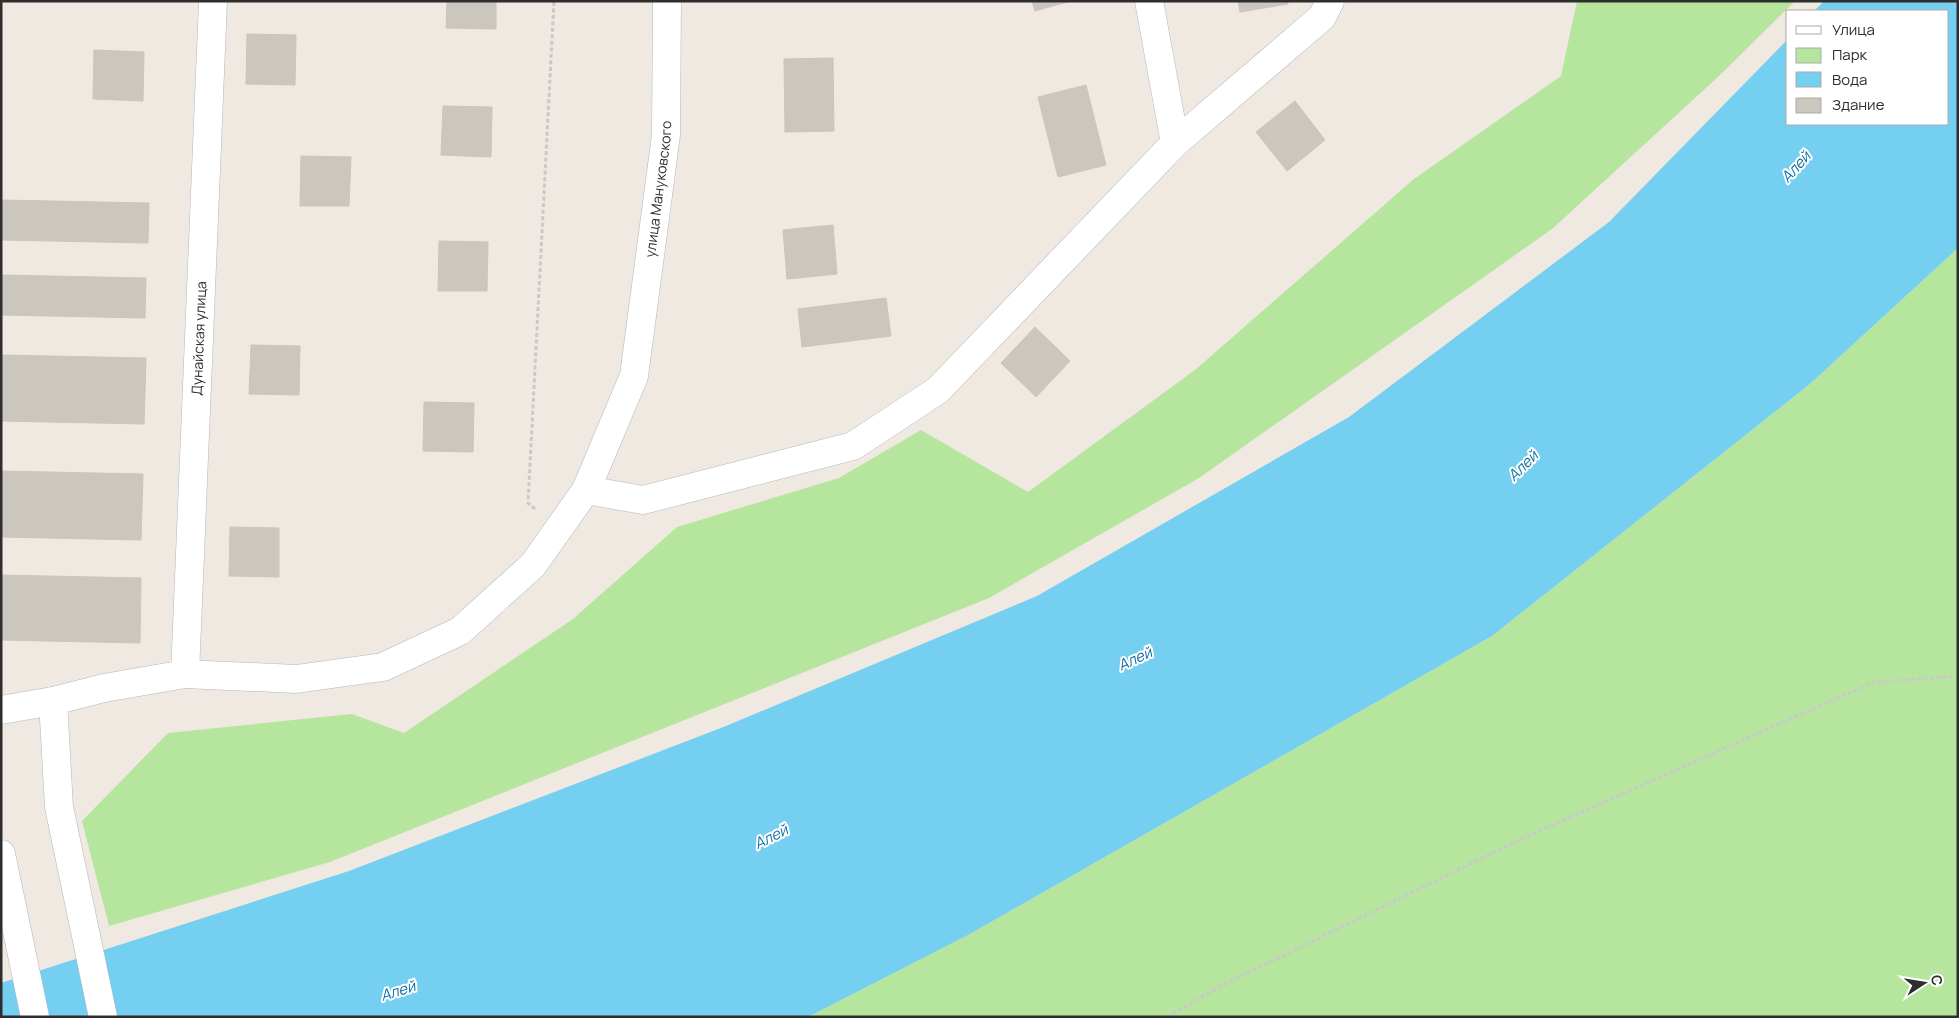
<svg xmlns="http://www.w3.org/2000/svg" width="1959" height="1018" viewBox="0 0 1959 1018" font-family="Manrope,sans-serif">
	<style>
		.green { fill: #b6e59e }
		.water { fill: #75cff0 }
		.building { fill: #cbc7bf; stroke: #cbc5ba }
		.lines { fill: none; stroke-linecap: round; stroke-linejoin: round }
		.minor-casing { stroke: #b4b7c1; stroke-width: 29 }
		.path { stroke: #c9c9c9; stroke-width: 3; stroke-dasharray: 4 2.5; stroke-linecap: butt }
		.minor { stroke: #fff; stroke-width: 28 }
		.labels { text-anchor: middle; stroke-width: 4; stroke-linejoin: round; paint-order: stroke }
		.street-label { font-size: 14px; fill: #2e2e2e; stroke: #fff }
		.water-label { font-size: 15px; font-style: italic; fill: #0d6fa3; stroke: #fff }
	</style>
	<rect width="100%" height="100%" fill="#efe9e1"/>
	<path class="green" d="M1577,1H1795L1719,76L1552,229L1199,478L989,598L330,862L109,926L82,821L168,733L352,714L404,733L573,619L677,527L839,478L921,430L1028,492L1195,370L1414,179L1561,76Z
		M1958,248V1017H808L970,934L1492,636L1810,384Z"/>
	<path class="water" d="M1824,1H1958V248L1810,384L1492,636L970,934L808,1017H1V983L349,871L726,726L1037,596L1349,417L1609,222L1788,39V124H1948V11H1814Z"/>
	<path class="building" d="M447,1H496V29L446,28Z
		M1032,1H1071L1035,11Z
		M1238,1H1288V4L1240,12Z
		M247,34L296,35L295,85L246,84Z
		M94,50L144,52L143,101L93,99Z
		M833,58L834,131L785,132L784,59Z
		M1086,85L1106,165L1058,177L1038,97Z
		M1295,101L1325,140L1287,171L1256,132Z
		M443,106L492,107L491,157L441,155Z
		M301,156L351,157L349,206H300Z
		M1,200L149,203L148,243L1,240Z
		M833,225L837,274L787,279L783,230Z
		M439,241L488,242L487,291H438Z
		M1,275L146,278L145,318L1,315Z
		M886,298L891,336L802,347L798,309Z
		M1035,327L1070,361L1036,397L1001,363Z
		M251,345L300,346L299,395L249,394Z
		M1,355L146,358L144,424L1,421Z
		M424,402L474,403L473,452L423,451Z
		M1,471L143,474L141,540L1,537Z
		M230,527L279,528V577L229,576Z
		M1,575L141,578L140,643L1,640Z"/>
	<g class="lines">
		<defs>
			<g id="minor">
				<path d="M1149,1L1175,143"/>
				<path d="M586,490L643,500L853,446L938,390L1175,143L1322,17L1330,1"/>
				<path id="s1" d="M185,674L213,1"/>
				<path d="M53,701L59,807L103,1017"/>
				<path id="s2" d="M1,710L53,701L104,688L185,674L296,679L383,667L460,631L533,565L586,490L634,376L666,135L667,1"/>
				<path d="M1,854L35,1017"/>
			</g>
		</defs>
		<use href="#minor" class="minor-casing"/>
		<path class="path" d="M535,509L528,503L554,1
			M1167,1017L1221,986L1521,839L1874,682L1958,676"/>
		<use href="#minor" class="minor"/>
	</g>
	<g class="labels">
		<g class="street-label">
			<text dy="5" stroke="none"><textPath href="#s2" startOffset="974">улица Мануковского</textPath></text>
			<text dy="5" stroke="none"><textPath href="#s1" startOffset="336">Дунайская улица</textPath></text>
		</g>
		<g class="water-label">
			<text transform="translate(1796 167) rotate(-48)" y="5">Алей</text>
			<text transform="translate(1523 466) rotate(-45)" y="5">Алей</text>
			<text transform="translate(1135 659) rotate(-25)" y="5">Алей</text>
			<text transform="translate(771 837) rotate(-27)" y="5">Алей</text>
			<text transform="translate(398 991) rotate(-17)" y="5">Алей</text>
		</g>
	</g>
	<rect width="1959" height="1018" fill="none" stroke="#2e2e2e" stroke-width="5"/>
	<rect x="1786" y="10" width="162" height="115" fill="#ffffff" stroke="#ababab"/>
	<rect x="1796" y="26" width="25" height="8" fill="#ffffff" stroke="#ababab"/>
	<text x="1832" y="35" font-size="15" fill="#2e2e2e">Улица</text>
	<rect x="1796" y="48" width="25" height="15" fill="#b6e59e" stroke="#ababab"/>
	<text x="1832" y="60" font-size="15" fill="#2e2e2e">Парк</text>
	<rect x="1796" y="72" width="25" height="15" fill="#75cff0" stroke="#ababab"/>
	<text x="1832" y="85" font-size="15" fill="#2e2e2e">Вода</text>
	<rect x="1796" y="98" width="25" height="15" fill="#cbc7bf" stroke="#ababab"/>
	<text x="1832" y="110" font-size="15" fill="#2e2e2e">Здание</text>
	<g transform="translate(1924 983) rotate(78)" stroke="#ffffff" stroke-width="4" paint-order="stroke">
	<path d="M0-4L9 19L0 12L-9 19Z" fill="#2e2e2e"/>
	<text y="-8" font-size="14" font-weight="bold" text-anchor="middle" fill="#2e2e2e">С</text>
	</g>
</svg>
